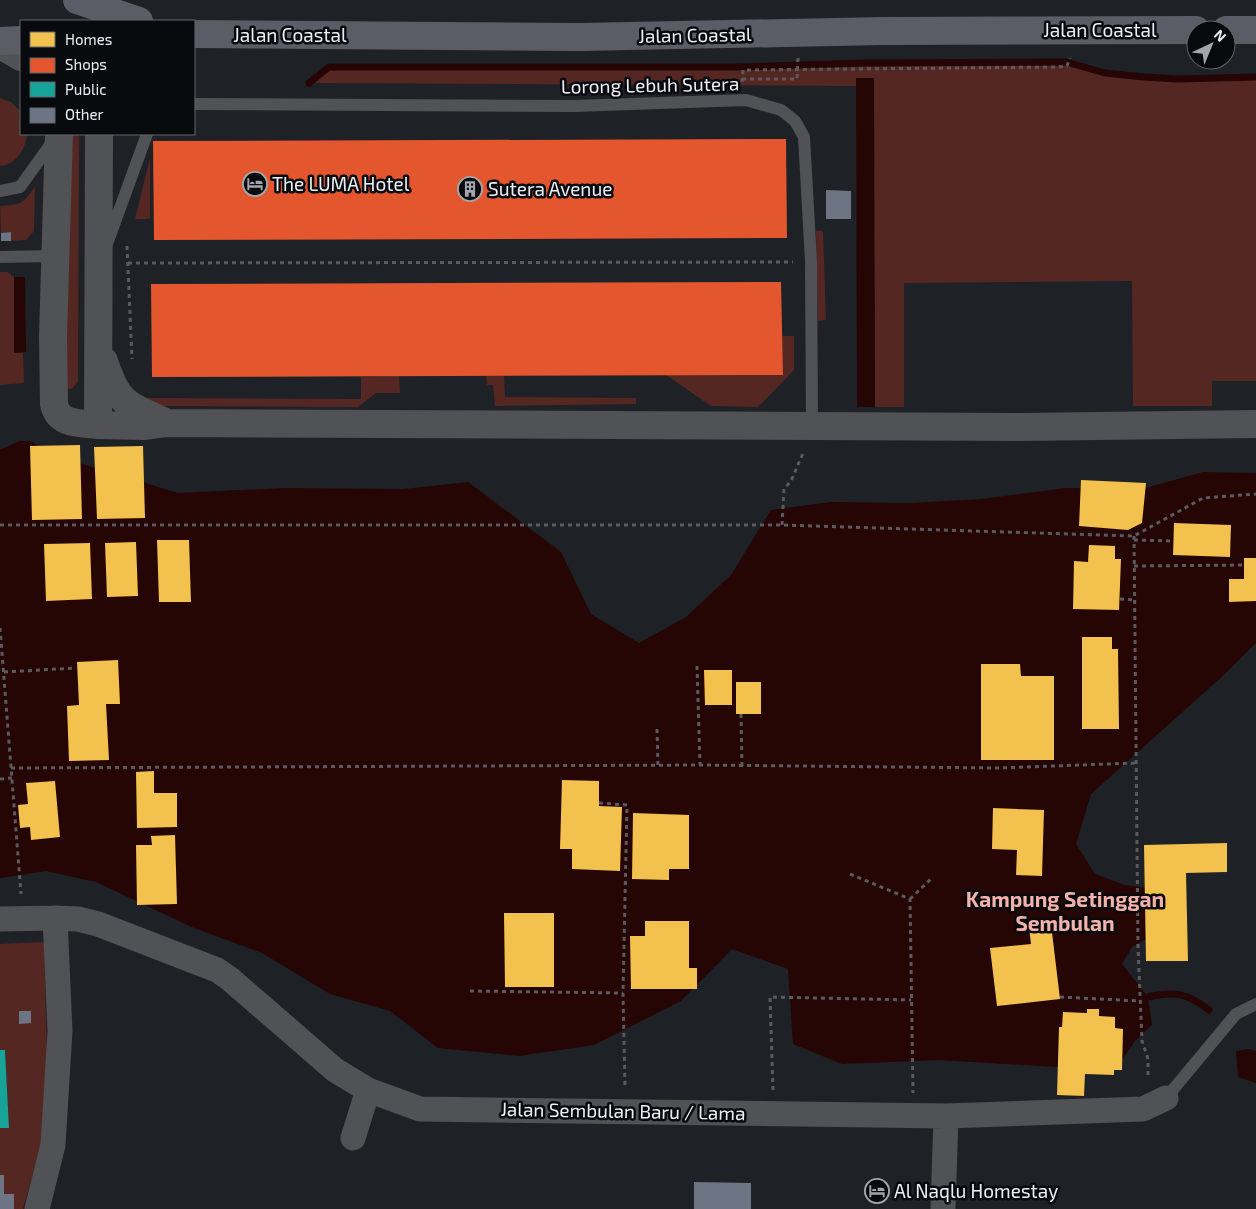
<svg xmlns="http://www.w3.org/2000/svg" width="1256" height="1209" viewBox="0 0 1256 1209" font-family="'Exo 2',sans-serif">
	<style>
		.green { fill: #542723 }
		.water { fill: #260505 }
		.homes { fill: #f2c14e }
		.shops { fill: #e4572e }
		.public { fill: #17a398 }
		.lines { fill: none; stroke-linecap: round; stroke-linejoin: round }
		.stream { stroke: #260505; stroke-width: 7 }
		.building { fill: #6d7585 }
		.path { stroke: #595b5f; stroke-width: 3; stroke-dasharray: 4 4; stroke-linecap: butt }
		.lane { stroke: #505256; stroke-width: 12 }
		.street { stroke: #505256; stroke-width: 25 }
		.secondary { stroke: #505256; stroke-width: 28 }
		.highway { stroke: #5a5d66; stroke-width: 28 }
		.labels { text-anchor: middle; stroke-width: 5; stroke-linejoin: round; paint-order: stroke }
		.street-label { font-size: 19px; fill: #ebeff6; stroke: #080a0e }
		.poi-label { font-size: 19px; fill: #ebeff6; stroke: #080a0e; text-anchor: start }
		.quarter-label { font-size: 21px; font-weight: bold; fill: #f5b2aa; stroke: #080a0e }
	</style>
	<rect width="100%" height="100%" fill="#1e2126"/>
	<path class="green" d="M1066,62C1102,73 1141,80 1179,79C1205,79 1230,76 1256,77V381H1212V406H1133L1132,281L904,283V407H875L873,78H856V86L309,83L329,67H738L865,63Z
		M0,98L11,102L19,110L21,134H27C26,148 16,165 0,166Z
		M65,134H79L78,381L72,389H67Z
		M150,158V219H135Z
		M35,186L34,231L26,240L11,241V232L1,233L0,206C20,205 24,204 35,186Z
		M816,231H823L826,320L818,321Z
		M0,272H7L14,277V352L23,353L24,383L0,385Z
		M782,336H794V370L758,407L711,406L666,375H783Z
		M399,376L400,393H376L358,407L146,406L144,398L361,399V377Z
		M486,376H504L505,397L636,398V404L495,406L493,385H487Z
		M44,942L48,1093L40,1149L23,1209H14L4,1194V1175H0V1128H9L5,1051L0,1050V944Z"/>
	<path class="water" d="M856,78H874L875,407H857Z
		M14,277H25L26,352L14,353Z
		M19,441H30L53,455L178,493L285,488L404,489L468,482L561,552L591,614L639,643L686,617L731,575L771,510L831,502L911,503L982,499L1066,488L1142,489L1203,472L1256,473V643L1226,673L1091,794L1076,844L1095,874L1125,885L1148,888L1160,931L1132,947L1122,964L1148,997L1152,1025L1135,1041L1117,1067L1074,1068L939,1060L842,1064L793,1044L788,969L732,949L681,1001L594,1045L519,1056L438,1048L390,1011L330,994L262,953L194,928L96,882L46,871L0,878V450Z
		M1249,1049L1256,1051V1083L1238,1077L1236,1051Z"/>
	<path class="homes" d="M80,445L82,519L32,520L30,446Z
		M143,446L145,518L97,519L94,447Z
		M1081,480L1146,483L1142,523L1128,530L1079,526Z
		M1174,523L1231,525L1230,557L1173,555Z
		M157,540H189L191,602H159Z
		M136,542L138,596L107,597L105,543Z
		M90,543L92,599L46,601L44,544Z
		M1089,545L1115,546V559H1121L1119,610L1073,609L1074,561L1088,562Z
		M1244,558H1256V601L1229,602V579H1244Z
		M1082,637H1112V649H1118L1119,729H1082Z
		M118,660L120,704H106L109,760L69,761L67,706L79,705L77,662Z
		M981,664H1020L1021,676H1054V760H981Z
		M704,670H732V705H705Z
		M736,682H761V714H736Z
		M154,771V793H177V827L137,828L136,772Z
		M562,780L599,781V806L622,807L620,871L572,869V849H560Z
		M55,781L60,837L31,840L30,827L20,828L18,805L28,804L26,783Z
		M993,808L1044,810L1042,876L1016,875L1017,850L992,849Z
		M633,813L689,815V869H669V880L632,879Z
		M175,835L177,904L137,905L136,845H152L151,836Z
		M1227,843V872L1186,873L1188,961H1146L1144,845Z
		M504,913H554V987H505Z
		M645,921H689V968H697V989H631L630,936H645Z
		M1051,924L1060,999L997,1006L990,948L1031,944L1029,927Z
		M1087,1009H1099V1016L1115,1017V1028L1123,1029L1122,1070H1114V1075L1085,1074L1084,1096L1057,1095L1059,1027H1062L1063,1012L1087,1013Z"/>
	<path class="shops" d="M786,139L787,238L154,240L153,141Z
		M781,282L783,375L152,377L151,284Z"/>
	<path class="public" d="M0,1050H5L9,1128H0Z"/>
	<g class="lines">
		<path class="stream" d="M309,83L329,67H738L865,63L1066,62L1105,73L1144,77L1178,79L1256,77
			M1148,997C1173,991 1188,993 1209,1010"/>
	</g>
	<path class="building" d="M826,190L851,191V219H826Z
		M11,232V241H1V233Z
		M19,1011H31V1023L19,1024Z
		M0,1175H4V1194H14V1209H0Z
		M694,1182L751,1183V1209H694Z"/>
	<g class="lines">
		<path class="path" d="M742,79H797L798,58
			M742,82L743,70L1057,67L1067,66L1070,58
			M127,246L132,359
			M128,263L793,262
			M0,525H782L1134,536L1203,498L1256,494
			M782,525L784,489L791,481L804,451
			M1134,536L1138,947L1142,1041L1148,1059V1079
			M1134,540L1174,541
			M1134,566L1244,565
			M1120,599L1134,600
			M0,628L21,894
			M697,666L700,765
			M4,672L76,668
			M741,714L742,766
			M657,729L658,766
			M11,768L700,765L998,768L1135,763
			M0,779L12,778
			M599,803L627,805L623,993L625,1088
			M850,874L910,899L913,1093
			M910,899L933,877
			M470,991L623,993
			M1060,997L1140,1001
			M773,1090L770,997L911,1000"/>
		<path class="lane" d="M194,104L574,106L746,100L781,110L795,121L804,137L811,261L812,425
			M0,191L20,187L53,141
			M107,244L147,134
			M0,257L57,256
			M1166,1098L1236,1014L1256,1004"/>
		<path class="street" d="M0,919L55,918L78,919L98,924L217,970L230,979L335,1070L368,1090L420,1109L946,1116L1143,1109L1166,1098
			M353,1138L368,1090
			M37,1209L53,1145L60,1031L55,918
			M943,1209L946,1116"/>
		<path class="secondary" d="M0,45L21,57
			M59,134L53,336L54,404C58,425 80,423 98,425L99,134
			M104,361C118,404 126,404 165,422
			M98,425L145,426L167,423L1019,427L1256,424"/>
		<path class="highway" d="M77,0L139,21
			M1226,30H1256
			M194,34L580,37L884,31L1196,30
			M0,41L21,40"/>
	</g>
	<defs>
		<symbol id="hotel-ring" viewBox="-11 -11 22 22"><circle r="9.5" fill="#080a0e" stroke="#a3a7ad" stroke-width="1.5"/><path d="M-6-4.5h1.5V1H6V5H4.5V3h-9V5H-6ZM-4 0a1.8 1.8 0 1 1 3.6 0ZM.5 0V-2.5h3Q6-2.5 6 0Z" fill="#a3a7ad"/></symbol>
		<symbol id="building-ring" viewBox="-11 -11 22 22"><circle r="9.5" fill="#080a0e" stroke="#a3a7ad" stroke-width="1.5"/><path d="M-4-6H4V6H1V3H-1V6H-4ZM-2.5-4.3h1.7v1.8h-1.7ZM.8-4.3h1.7v1.8H.8ZM-2.5-1h1.7V.8h-1.7ZM.8-1h1.7V.8H.8Z" fill="#a3a7ad"/></symbol>
	</defs>
	<g fill-rule="evenodd">
		<use href="#hotel-ring" x="241" y="170" width="28" height="28"/>
		<use href="#building-ring" x="456" y="175" width="28" height="28"/>
		<use href="#hotel-ring" x="863" y="1177" width="28" height="28"/>
	</g>
	<g class="labels">
		<g class="street-label">
			<text x="1100" y="37">Jalan Coastal</text>
			<text x="290" y="42">Jalan Coastal</text>
			<text transform="translate(695 35) rotate(-1)" y="7">Jalan Coastal</text>
			<text transform="translate(650 85) rotate(-1)" y="7">Lorong Lebuh Sutera</text>
			<text transform="translate(623 1111) rotate(1)" y="7">Jalan Sembulan Baru / Lama</text>
		</g>
		<g class="poi-label">
			<text x="272" y="191">The LUMA Hotel</text>
			<text x="488" y="196">Sutera Avenue</text>
			<text x="894" y="1198">Al Naqlu Homestay</text>
		</g>
		<g class="quarter-label">
			<text x="1065" y="907">Kampung Setinggan<tspan x="1065" dy="24">Sembulan</tspan></text>
		</g>
	</g>
	<rect x="20" y="20" width="175" height="115" fill="#080a0e" stroke="#63666b"/>
	<rect x="30" y="32" width="25" height="15" fill="#f2c14e" stroke="#63666b"/>
	<text x="65" y="45" font-size="15" fill="#ebeff6">Homes</text>
	<rect x="30" y="58" width="25" height="15" fill="#e4572e" stroke="#63666b"/>
	<text x="65" y="70" font-size="15" fill="#ebeff6">Shops</text>
	<rect x="30" y="82" width="25" height="15" fill="#17a398" stroke="#63666b"/>
	<text x="65" y="95" font-size="15" fill="#ebeff6">Public</text>
	<rect x="30" y="108" width="25" height="15" fill="#6d7585" stroke="#63666b"/>
	<text x="65" y="120" font-size="15" fill="#ebeff6">Other</text>
	<g transform="translate(1211 45) rotate(44)"><circle r="24" fill="#080a0e" stroke="#63666b"/>
	<path d="M0-4L9 19L0 12L-9 19Z" fill="#a3a7ad"/>
	<text y="-8" font-size="14" font-weight="bold" text-anchor="middle" fill="#ebeff6">N</text>
	</g>
</svg>
